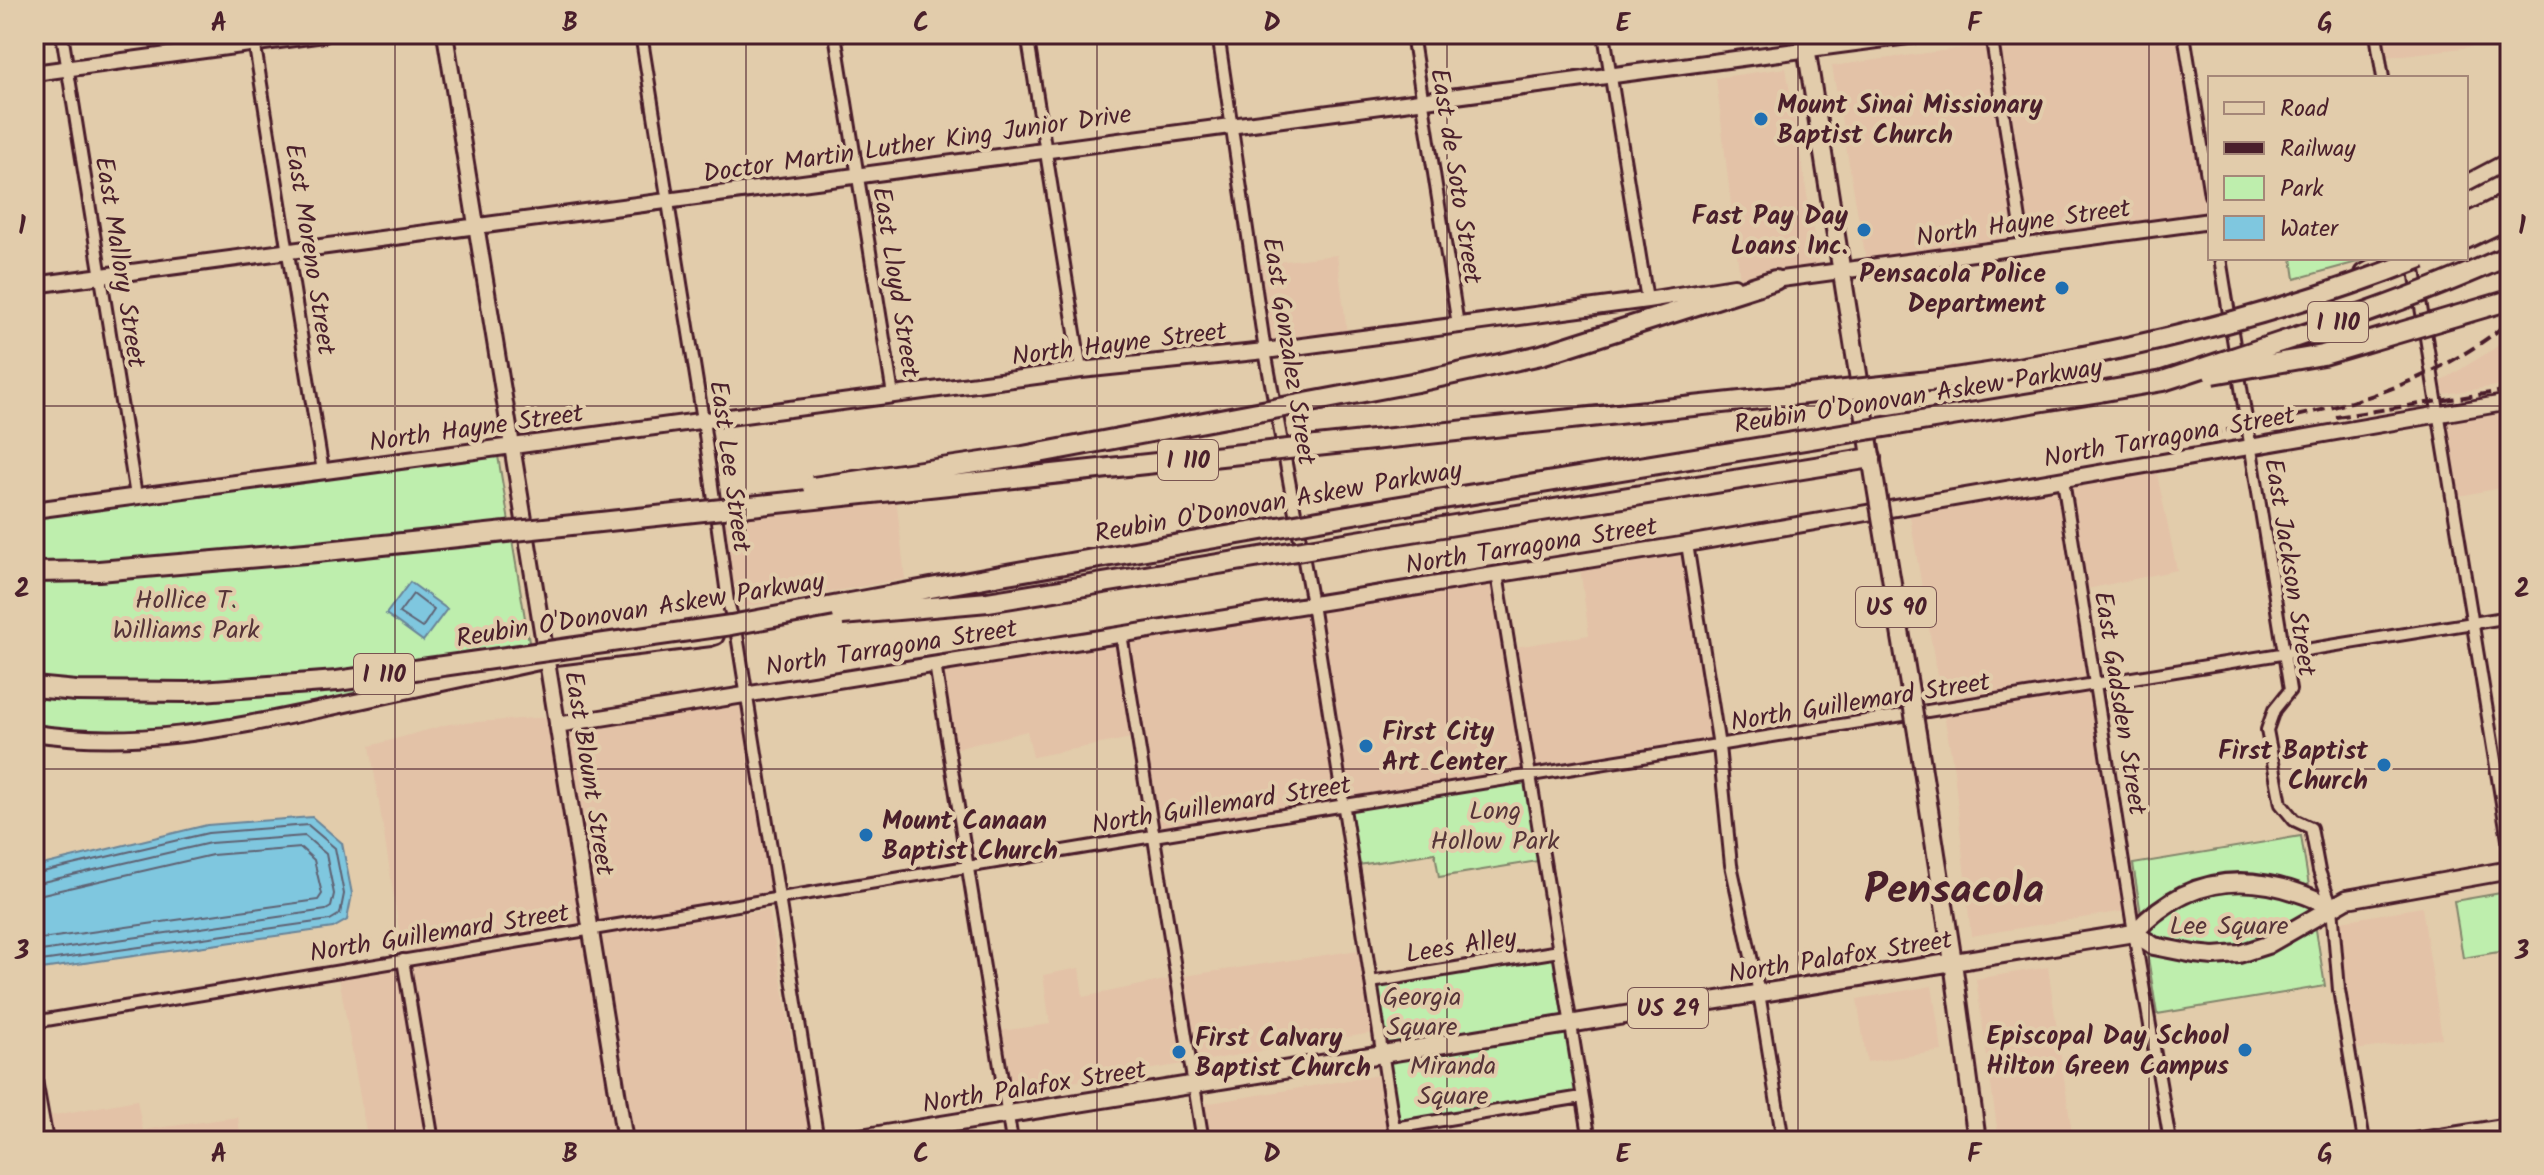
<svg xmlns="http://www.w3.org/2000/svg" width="2544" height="1175" viewBox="0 0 2544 1175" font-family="Kalam,sans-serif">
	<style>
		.built { fill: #e3c2a7 }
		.green { fill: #beeead; stroke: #84866c; stroke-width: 2 }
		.water { fill: #7fc7df; stroke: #6a8497; stroke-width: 2 }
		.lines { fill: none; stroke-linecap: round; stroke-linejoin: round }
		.shore { stroke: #5f6273; stroke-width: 2 }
		.street-casing { stroke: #4a1f2b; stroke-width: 16 }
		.secondary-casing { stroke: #4a1f2b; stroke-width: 20 }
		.primary-casing { stroke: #4a1f2b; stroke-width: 22 }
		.highway-casing { stroke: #4a1f2b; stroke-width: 24 }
		.street { stroke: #e2ccab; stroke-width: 10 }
		.secondary { stroke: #e2ccab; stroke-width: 14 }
		.primary { stroke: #e2ccab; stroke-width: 16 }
		.highway { stroke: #e2ccab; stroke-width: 18 }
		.rail { stroke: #4a1f2b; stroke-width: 4; stroke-dasharray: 12 6; stroke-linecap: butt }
		.primary-bridge-casing { stroke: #4a1f2b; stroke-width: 22; stroke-linecap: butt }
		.highway-bridge-casing { stroke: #4a1f2b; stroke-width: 24; stroke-linecap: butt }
		.primary-bridge { stroke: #e2ccab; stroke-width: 16 }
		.highway-bridge { stroke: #e2ccab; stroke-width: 18 }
		.grid { fill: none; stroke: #4a1f2b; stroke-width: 2; stroke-opacity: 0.55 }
		.poi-dot { fill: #1f6fb2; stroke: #e2ccab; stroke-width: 3 }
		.labels { text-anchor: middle; stroke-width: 8; stroke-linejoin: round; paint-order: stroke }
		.shield { fill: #e2ccab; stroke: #785351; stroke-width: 2 }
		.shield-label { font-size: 24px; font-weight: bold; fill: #4a1f2b }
		.poi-label { font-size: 26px; font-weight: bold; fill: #4a1f2b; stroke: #e2ccab; text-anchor: start }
		.street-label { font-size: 26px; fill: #4a1f2b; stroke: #e2ccab }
		.park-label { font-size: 26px; fill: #563438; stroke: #e2ccab }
		.town-label { font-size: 42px; font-weight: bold; fill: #4a1f2b; stroke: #e2ccab }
		.neatline { fill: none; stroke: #4a1f2b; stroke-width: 3 }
		.grid-label { font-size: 26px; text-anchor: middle; font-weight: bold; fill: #4a1f2b }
	</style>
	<rect width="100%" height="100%" fill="#e2ccab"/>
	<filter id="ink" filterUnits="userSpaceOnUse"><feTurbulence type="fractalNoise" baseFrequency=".0125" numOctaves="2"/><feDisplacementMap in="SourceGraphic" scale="16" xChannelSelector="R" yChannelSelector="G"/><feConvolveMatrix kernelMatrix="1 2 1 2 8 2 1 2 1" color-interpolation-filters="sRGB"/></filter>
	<g filter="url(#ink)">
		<path class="built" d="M2061,34H2177L2206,215L2030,239L1999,43Z
			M2383,34H2470L2471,47L2387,57Z
			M1985,45L2017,241L1866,261L1832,66Z
			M1786,68L1819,267L1740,279L1716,78Z
			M1337,255L1347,333L1271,344L1259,264Z
			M2510,334V384L2444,394L2442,381L2495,348Z
			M2510,408V486L2459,496L2447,418Z
			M2156,469L2177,570L2087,589L2071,484Z
			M2057,487L2088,680L1942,704L1909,511Z
			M896,497L905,579L737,608L723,517Z
			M1681,551L1711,741L1536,769L1516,647L1589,635L1580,567Z
			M1491,581L1522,772L1348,800L1320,609Z
			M1306,611L1335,802L1160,830L1129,638Z
			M1115,641L1131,738L1033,757L1027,731L955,749L942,669Z
			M2090,692L2125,911L1971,936L1954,770L1944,715Z
			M740,701L772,893L596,922L565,730Z
			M549,717L583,924L403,954L370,746L449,724Z
			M2422,907L2442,1038L2356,1050L2336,922Z
			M769,910L808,1128L727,1141H632L598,934Z
			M585,936L618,1141H439L411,965Z
			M1359,950L1372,1033L1197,1062L1184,976Z
			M397,967L425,1141H307L366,1131L339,977Z
			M2048,967L2073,1141H1999L1976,979Z
			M1079,968L1083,997L1170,979L1183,1064L1011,1092L1001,1031L1050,1024L1043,975Z
			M1932,986L1942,1051L1867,1062L1857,999Z
			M1379,1075L1390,1141H1210L1204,1104Z
			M137,1100L143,1130L238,1117L241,1141H54L49,1116Z"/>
		<path class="green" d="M2292,258H2372L2295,279Z
			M498,456L532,660L224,723L139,732H83L34,727V518Z
			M1530,776L1544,860L1439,877L1435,853L1352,866L1343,807Z
			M2301,836L2325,986L2157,1014L2133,864Z
			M2501,893L2510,950L2463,958L2454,901Z
			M1559,951L1582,1097L1394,1128L1371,982Z"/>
		<path class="water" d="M410,582L447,609L423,641L386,614Z
			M312,817L342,843L352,894L347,920L333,928L34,970V867L207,825Z"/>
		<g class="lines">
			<path class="shore" d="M413,594L434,610L422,628L399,613Z
				M34,874L208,833L308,825L335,848L344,894L340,914L330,920L34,962
				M34,884L210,843L305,836L326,854L334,894L331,907L326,910L34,952
				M34,896L212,855L301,848L314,860L322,894L318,900L34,940"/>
			<defs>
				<path id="street" d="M62,34L136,496
					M253,34L323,472
					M641,34L703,420L728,602L737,635L818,1141
					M835,34L893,395
					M1027,34L1081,370
					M1218,34L1265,351L1312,604L1396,1141
					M1412,34L1458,325
					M1604,34L1647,300
					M1991,34L2024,246
					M2184,34L2210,195
					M2376,34L2383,78
					M2220,258L2290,690L2274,710L2267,730L2281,804L2294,820L2311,828L2319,871L2332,907L2339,990L2364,1141
					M2413,258L2510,852
					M2063,480L2134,933L2170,1141
					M1687,544L1719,746L1731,865L1759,993L1783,1141
					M1497,574L1590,1141
					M1121,634L1203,1141
					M548,660L711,640L717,638L723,625
					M935,664L1012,1141
					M403,960L433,1141
					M1371,982L1559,951
					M34,1022L1141,838L2510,617
					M34,1069L47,1141
					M1394,1128L1582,1097"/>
				<path id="secondary" d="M445,34L625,1141
					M34,73L324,34
					M2466,183L2510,160
					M1766,281L2210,221
					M34,285L1923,34
					M34,510L1081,370L1265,351L1647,300L1734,286
					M557,725L1687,544L2510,402
					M34,733C138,749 231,728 332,707C404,691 476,676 548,660
					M2415,1141L2510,1126"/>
				<path id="primary" d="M1804,34L1875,481
					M1917,733L1953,962L1977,1141
					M2134,933L2154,946L2194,954L2214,956L2239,954L2267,945L2347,899L2510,870
					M842,1141L2134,933C2191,870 2260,871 2332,907"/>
				<path id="highway" d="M2466,224L2510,202
					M2466,239L2510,218
					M2365,274L2394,258
					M1417,382L1541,355L1775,280
					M2099,392L2163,381
					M1430,529L1871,458"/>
			</defs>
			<use href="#street" class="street-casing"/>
			<use href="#secondary" class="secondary-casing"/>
			<use href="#primary" class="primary-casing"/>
			<use href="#highway" class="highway-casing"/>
			<use href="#street" class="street"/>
			<use href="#secondary" class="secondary"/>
			<use href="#primary" class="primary"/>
			<use href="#highway" class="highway"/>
			<path class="rail" d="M2336,417L2510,390
				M2173,441C2294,416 2411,403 2510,321"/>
			<defs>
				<path id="primary-bridge" d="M1875,481L1917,733"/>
				<path id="highway-bridge" d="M2213,374L2323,355L2510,300
					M2163,381C2280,342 2398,306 2510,255
					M813,487L1023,456L1417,382
					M34,572L99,571L317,552L1948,379C2109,356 2270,319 2422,258
					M842,615L988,602L1430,529
					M34,687L76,691L188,692L337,681L731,625L1001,575L1394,507L2099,392"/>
			</defs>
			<use href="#primary-bridge" class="primary-bridge-casing"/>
			<use href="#highway-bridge" class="highway-bridge-casing"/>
			<use href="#primary-bridge" class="primary-bridge"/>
			<use href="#highway-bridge" class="highway-bridge"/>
		</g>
	</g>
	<path class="grid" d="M395,34V1141M746,34V1141M1097,34V1141M1447,34V1141M1798,34V1141M2149,34V1141M34,406H2510M34,769H2510"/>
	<g class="poi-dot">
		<circle cx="1761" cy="119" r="8"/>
		<circle cx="1864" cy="230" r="8"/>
		<circle cx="2062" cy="288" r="8"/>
		<circle cx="1366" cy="746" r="8"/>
		<circle cx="2384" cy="765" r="8"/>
		<circle cx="866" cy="835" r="8"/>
		<circle cx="2245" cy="1050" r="8"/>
		<circle cx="1179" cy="1052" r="8"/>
	</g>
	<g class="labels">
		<g class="shield">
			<rect x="2308" y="302" width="60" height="40" rx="6"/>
			<rect x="1158" y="440" width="60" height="40" rx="6"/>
			<rect x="1856" y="587" width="80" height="40" rx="6"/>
			<rect x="354" y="654" width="60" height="40" rx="6"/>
			<rect x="1628" y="988" width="80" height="40" rx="6"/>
		</g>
		<g class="shield-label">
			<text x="2338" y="330">I 110</text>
			<text x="1188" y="468">I 110</text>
			<text x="1896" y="615">US 90</text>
			<text x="384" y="682">I 110</text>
			<text x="1668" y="1016">US 29</text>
		</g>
		<g class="poi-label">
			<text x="1777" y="113">Mount Sinai Missionary<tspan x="1777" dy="30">Baptist Church</tspan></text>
			<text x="1848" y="224" text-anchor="end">Fast Pay Day<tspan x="1848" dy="30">Loans Inc.</tspan></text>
			<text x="2046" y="282" text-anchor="end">Pensacola Police<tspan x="2046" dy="30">Department</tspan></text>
			<text x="1382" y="740">First City<tspan x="1382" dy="30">Art Center</tspan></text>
			<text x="2368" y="759" text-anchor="end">First Baptist<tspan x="2368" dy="30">Church</tspan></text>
			<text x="882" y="829">Mount Canaan<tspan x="882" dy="30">Baptist Church</tspan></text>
			<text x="2229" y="1044" text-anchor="end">Episcopal Day School<tspan x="2229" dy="30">Hilton Green Campus</tspan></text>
			<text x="1195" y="1046">First Calvary<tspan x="1195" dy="30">Baptist Church</tspan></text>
		</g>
		<g class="street-label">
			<text transform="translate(917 143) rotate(-8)" y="9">Doctor Martin Luther King Junior Drive</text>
			<text transform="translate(1457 176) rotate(81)" y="9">East de Soto Street</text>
			<text transform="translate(2023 222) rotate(-8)" y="9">North Hayne Street</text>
			<text transform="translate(311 249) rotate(81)" y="9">East Moreno Street</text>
			<text transform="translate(121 262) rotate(81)" y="9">East Mallory Street</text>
			<text transform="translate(897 282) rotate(81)" y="9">East Lloyd Street</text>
			<text transform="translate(1119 343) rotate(-7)" y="9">North Hayne Street</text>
			<text transform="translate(1290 351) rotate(81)" y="9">East Gonzalez Street</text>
			<text transform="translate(1918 395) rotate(-9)" y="9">Reubin O'Donovan Askew Parkway</text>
			<text transform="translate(476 427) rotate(-8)" y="9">North Hayne Street</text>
			<text transform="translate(2169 436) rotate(-10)" y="9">North Tarragona Street</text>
			<text transform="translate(731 466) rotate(82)" y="9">East Lee Street</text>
			<text transform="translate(1278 501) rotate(-10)" y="9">Reubin O'Donovan Askew Parkway</text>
			<text transform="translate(1531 545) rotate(-9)" y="9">North Tarragona Street</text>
			<text transform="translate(2291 567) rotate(81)" y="9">East Jackson Street</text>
			<text transform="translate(640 609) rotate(-9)" y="9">Reubin O'Donovan Askew Parkway</text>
			<text transform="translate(891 647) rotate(-9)" y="9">North Tarragona Street</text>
			<text transform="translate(1860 701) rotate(-9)" y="9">North Guillemard Street</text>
			<text transform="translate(2121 703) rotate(81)" y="9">East Gadsden Street</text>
			<text transform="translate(590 773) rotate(81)" y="9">East Blount Street</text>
			<text transform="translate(1221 804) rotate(-9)" y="9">North Guillemard Street</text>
			<text transform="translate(439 932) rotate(-9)" y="9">North Guillemard Street</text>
			<text transform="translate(1461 945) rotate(-9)" y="9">Lees Alley</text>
			<text transform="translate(1840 956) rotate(-9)" y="9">North Palafox Street</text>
			<text transform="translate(1034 1086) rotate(-9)" y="9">North Palafox Street</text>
		</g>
		<g class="park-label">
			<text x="186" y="608">Hollice T.<tspan x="186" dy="30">Williams Park</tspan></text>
			<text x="1495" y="819">Long<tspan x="1495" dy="30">Hollow Park</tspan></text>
			<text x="2229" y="934">Lee Square</text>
			<text x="1422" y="1005">Georgia<tspan x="1422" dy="30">Square</tspan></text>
			<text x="1453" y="1074">Miranda<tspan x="1453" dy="30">Square</tspan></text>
		</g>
		<g class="town-label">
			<text x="1954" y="903">Pensacola</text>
		</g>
	</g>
	<rect width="2544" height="1175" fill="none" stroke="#e2ccab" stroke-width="88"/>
	<rect x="2208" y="76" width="260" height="184" fill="#e2ccab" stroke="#a58778" stroke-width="2"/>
	<rect x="2224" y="102" width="40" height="12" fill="#e2ccab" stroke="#a58778" stroke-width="2"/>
	<text x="2280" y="116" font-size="24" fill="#4a1f2b">Road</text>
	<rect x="2224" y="142" width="40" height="12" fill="#4a1f2b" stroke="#a58778" stroke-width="2"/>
	<text x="2280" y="156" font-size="24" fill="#4a1f2b">Railway</text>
	<rect x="2224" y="176" width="40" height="24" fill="#beeead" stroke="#a58778" stroke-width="2"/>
	<text x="2280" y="196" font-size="24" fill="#4a1f2b">Park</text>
	<rect x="2224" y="216" width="40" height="24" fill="#7fc7df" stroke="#a58778" stroke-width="2"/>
	<text x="2280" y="236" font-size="24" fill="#4a1f2b">Water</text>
	<rect x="44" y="44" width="2456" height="1087" class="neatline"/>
	<g class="grid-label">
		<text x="219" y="31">A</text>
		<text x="570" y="31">B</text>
		<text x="921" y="31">C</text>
		<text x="1272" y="31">D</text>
		<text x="1623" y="31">E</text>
		<text x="1974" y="31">F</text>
		<text x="2325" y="31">G</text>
		<text x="22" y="234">1</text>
		<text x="2522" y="234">1</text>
		<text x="22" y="597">2</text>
		<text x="2522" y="597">2</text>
		<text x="22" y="959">3</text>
		<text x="2522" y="959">3</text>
		<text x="219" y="1162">A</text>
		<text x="570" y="1162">B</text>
		<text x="921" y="1162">C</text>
		<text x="1272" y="1162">D</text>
		<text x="1623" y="1162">E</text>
		<text x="1974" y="1162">F</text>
		<text x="2325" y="1162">G</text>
	</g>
</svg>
